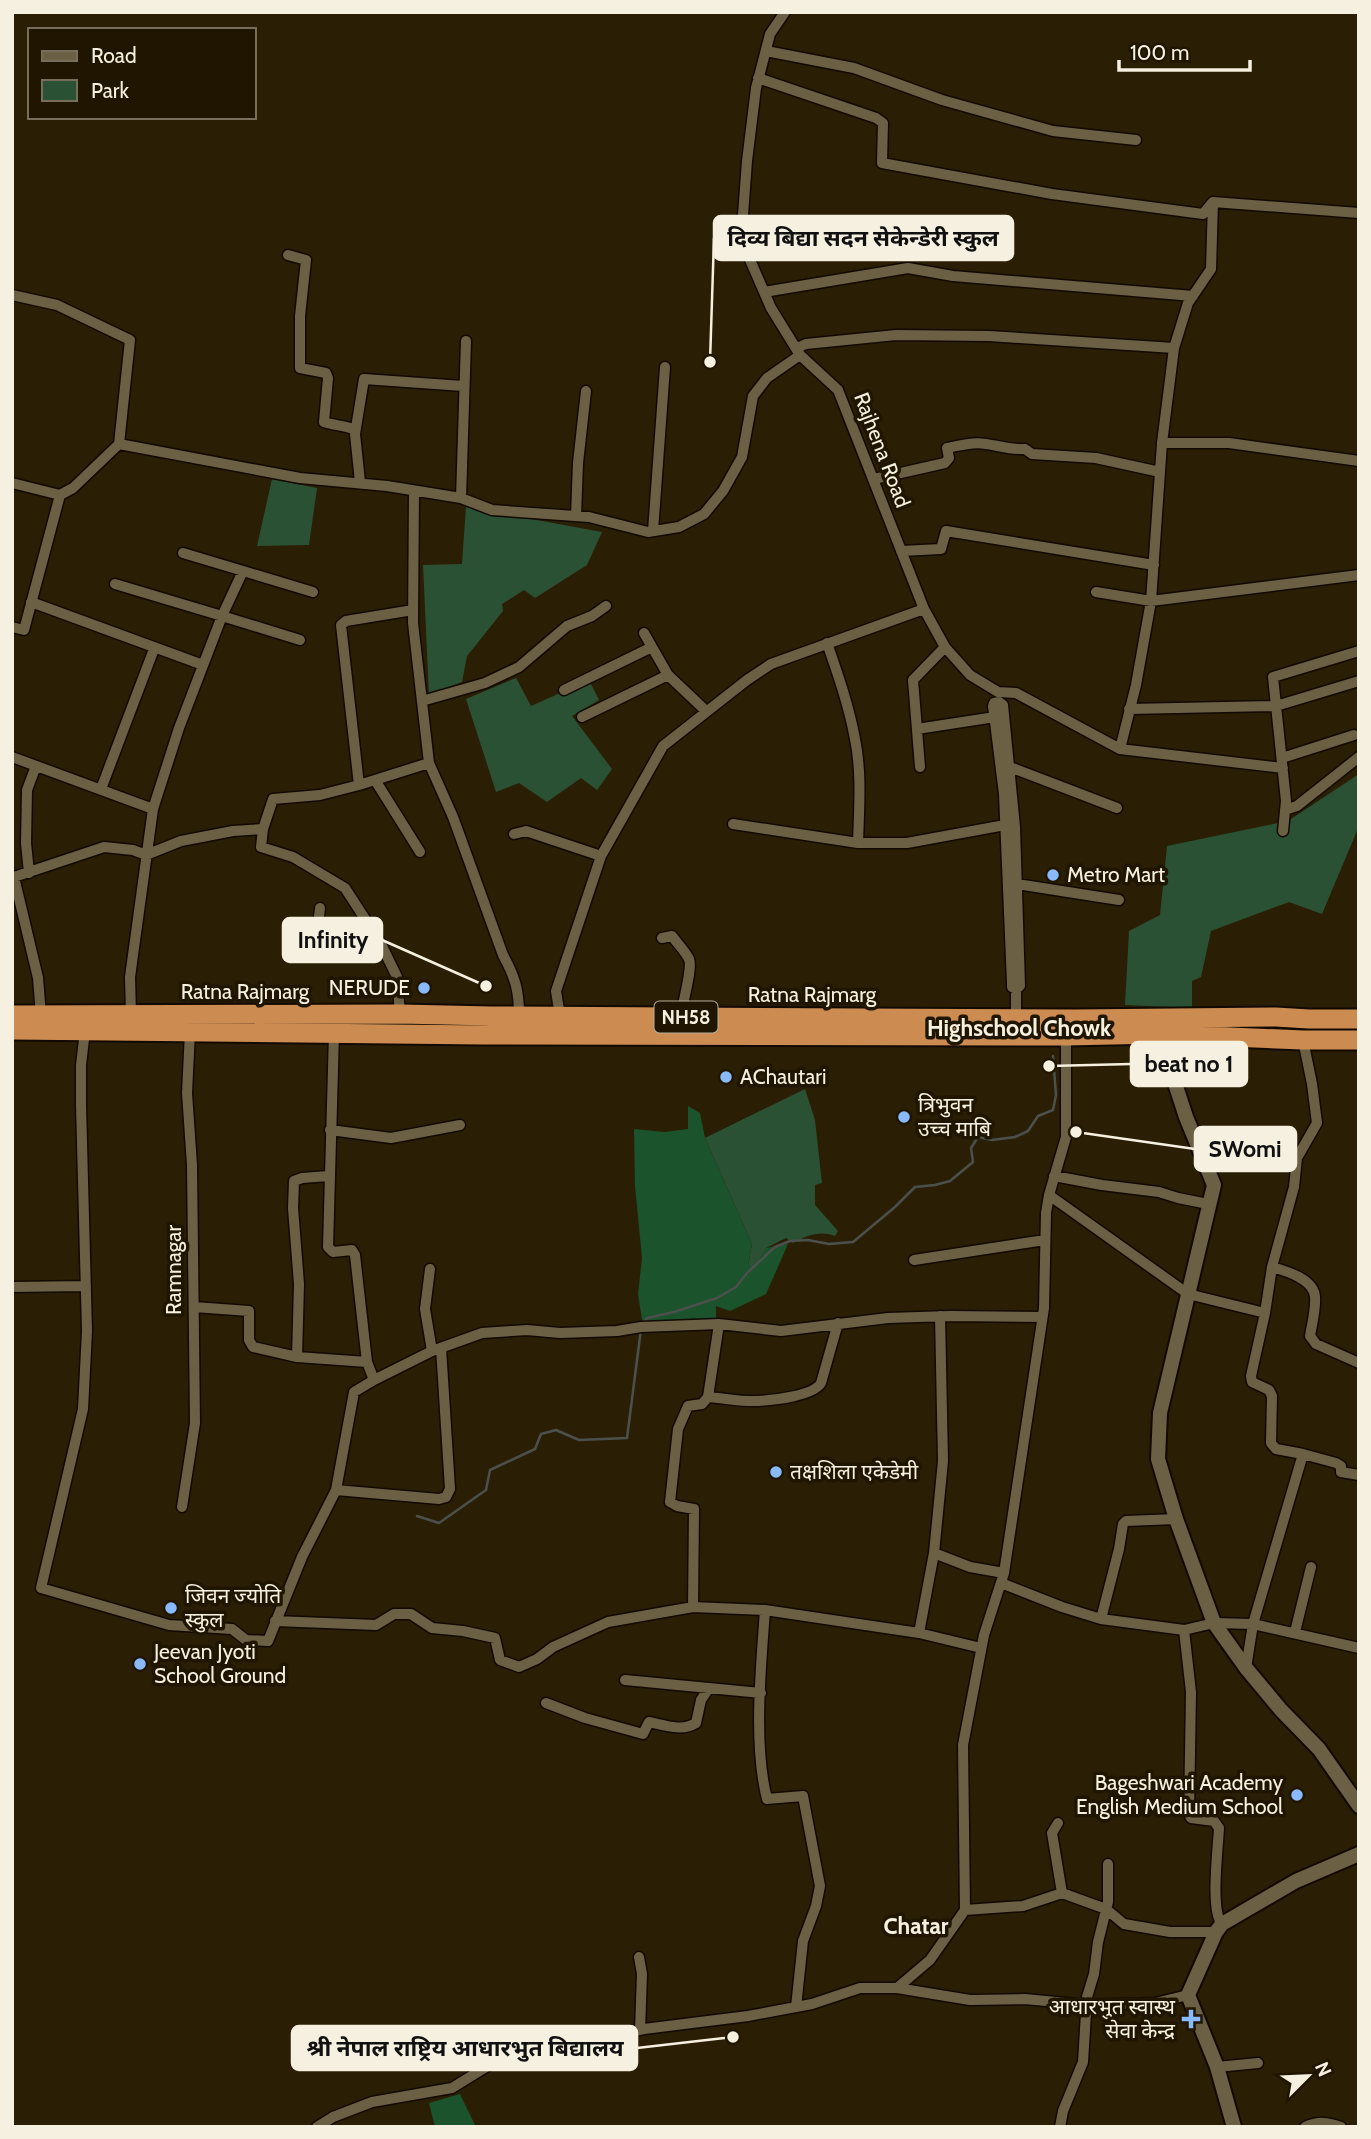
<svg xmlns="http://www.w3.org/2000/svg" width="1371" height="2139" viewBox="0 0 1371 2139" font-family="Cabin,'Noto Sans Devanagari',sans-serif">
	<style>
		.green { fill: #2b5134 }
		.forest { fill: #1b532c }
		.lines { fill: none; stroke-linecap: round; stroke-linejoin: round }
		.stream { stroke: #4b504c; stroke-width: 2.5 }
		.street-casing { stroke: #120900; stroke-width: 13 }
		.secondary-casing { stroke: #120900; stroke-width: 18 }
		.highway-casing { stroke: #120900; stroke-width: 23 }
		.street { stroke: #6b5f44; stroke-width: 10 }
		.secondary { stroke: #6b5f44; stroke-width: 14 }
		.highway { stroke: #cc8b51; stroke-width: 19 }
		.poi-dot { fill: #89bafc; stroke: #201600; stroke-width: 2.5 }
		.labels { text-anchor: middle; stroke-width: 7; stroke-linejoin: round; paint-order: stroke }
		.shield { fill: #201600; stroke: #b6af9d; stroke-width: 2 }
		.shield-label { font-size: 19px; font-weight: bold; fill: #f6f0e0 }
		.street-label { font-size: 21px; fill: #f6f0e0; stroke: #201600 }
		.poi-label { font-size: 21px; fill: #f6f0e0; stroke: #201600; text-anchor: start }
		.neighbourhood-label { font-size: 23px; font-weight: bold; fill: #f6f0e0; stroke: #201600 }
		.leader { fill: none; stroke: #f6f0e0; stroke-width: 2.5 }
		.callout-dot { fill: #f6f0e0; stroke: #201600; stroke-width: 2.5 }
		.callout { fill: #f6f0e0; stroke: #f6f0e0; stroke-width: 2.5 }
		.callout-label { font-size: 23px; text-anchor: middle; font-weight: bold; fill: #111 }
	</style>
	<rect width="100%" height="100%" fill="#2a1f05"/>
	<path class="green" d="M272,479L317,488L309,545L257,546Z
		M466,507L602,532L587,565L535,598L524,590L502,604L503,611L467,656L462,682L429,695L423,565L462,564Z
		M516,678L531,706L558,694L591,684L599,700L572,716L612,769L597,790L581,778L547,802L519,783L496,792L466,699Z
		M1359,774V826L1322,914L1289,902L1211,931L1201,977L1192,981V1008L1125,1005L1129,931L1160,915L1167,846L1288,821Z
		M805,1089L815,1120L822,1183L815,1185V1205L838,1231L835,1236C819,1230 806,1236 793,1243L786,1238L766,1248L755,1269L748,1266L752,1244L705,1138Z"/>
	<path class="forest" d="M688,1106L700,1113L705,1138L752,1244L748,1266L755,1268L766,1248L788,1244L766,1294L730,1311L716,1306V1320L643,1326L638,1294L642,1258L635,1186L634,1129L665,1132L688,1129Z
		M460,2094L476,2127H435L429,2103Z"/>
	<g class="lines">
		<path class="stream" d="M644,1323L647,1318L674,1312L717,1298L736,1287L747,1273L775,1247L790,1241L808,1240L829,1244L853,1242L895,1207L915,1187L935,1185L950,1181L973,1162L971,1148L978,1137L992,1140L1015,1137L1028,1131L1038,1116L1053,1110L1056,1095L1053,1056
			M417,1516L439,1523L486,1490L490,1470L535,1449L541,1434L556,1430L579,1440L627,1438L641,1329"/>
		<defs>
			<path id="street" d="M785,12L770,34L756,88L747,161L743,215L747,253L771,308L800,355L838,390L924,609L945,647L970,675L998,692L1016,693L1120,749L1283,768
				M766,51L854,68L942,100L1053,131L1136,140
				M758,78L876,118L883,123L882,163L1052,194L1203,214L1212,203
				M288,255L306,260L300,316V368L326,373L328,378L324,422C335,426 346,425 355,430
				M764,292L908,268L953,276L1193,296
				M12,295L57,305L130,340L119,444L300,478L387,486L461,498L492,510L589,517L648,532L679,527L704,514L723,491L742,457L753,396L767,378L800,355
				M797,348L806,344L896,335L989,336L1174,348
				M1162,443H1229L1359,461
				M874,479L945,463L949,458L947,448C961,445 973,442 986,444C1000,446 1012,450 1025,449L1032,454L1096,458L1160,472
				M360,482L355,434L364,379L463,386
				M12,483L60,495L24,630L12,627
				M414,492L413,623L429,763L453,817L503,955C515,977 519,990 519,1015
				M60,495L73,488L119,444
				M461,498L466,341
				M576,516L578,463L586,391
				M653,531L665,367
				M901,551L941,549L946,531L1154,565
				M183,553L313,592
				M115,584L222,616L243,571
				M1096,592L1151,601L1359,575
				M31,602L203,665
				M644,633L668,675L706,711
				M827,643C838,675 849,706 855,739C862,773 859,809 858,843H907L1005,825
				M564,690L652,647
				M422,701L485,683L519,667L567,626L592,616L606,606
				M999,702L1003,705L1015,827L1020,986L1016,989L1012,987V983L1004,794L993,706L994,703Z
				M1129,709L1276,706L1359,681
				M582,717L668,675
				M917,729L995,717
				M1120,749L1136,685L1151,601L1162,443L1174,348L1188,303L1211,269L1213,202L1359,213
				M12,757L153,809
				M1282,758L1354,735
				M920,767L913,680L945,647
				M1010,767L1117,808
				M375,780L420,852
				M359,785L341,625L346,621L413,610
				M101,789L154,649
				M1285,810L1297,806L1359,757
				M733,824L858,843
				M263,829L261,847L293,857L345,888L380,942L397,977L400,1014
				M1283,831L1286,801L1273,677L1359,651
				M514,834L526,831L601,856
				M29,873L26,843L27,790L36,766
				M1017,884L1119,900
				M662,938L672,936C677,943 685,951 689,959C693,969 682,1003 681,1017
				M308,942H380
				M316,942L320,908
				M131,1014L130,977L153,809L179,728L222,616L300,640
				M41,1015L38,978L14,877L104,847L133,850L146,855L181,841L233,831L263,829L273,799L320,795L359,785L429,763
				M560,1016L556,991L601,856L663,746L747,680L771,664L924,609
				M1016,1017V989
				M85,1031L81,1065V1105L87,1331L83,1409L41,1588L169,1625L232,1629L246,1640L268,1641L302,1557L336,1490L354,1392L374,1380
				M334,1033L328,1247L333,1252L352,1250L355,1255L367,1362L374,1380L432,1351L482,1333L527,1330L560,1333L617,1331L641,1327L719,1324L781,1331L888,1318L950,1316L1042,1317
				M330,1130L391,1138L460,1125
				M1054,1176L1102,1185L1159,1192L1178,1198L1208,1204
				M1049,1195L1188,1294L1265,1313
				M914,1260L1045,1240
				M1272,1267C1286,1271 1314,1279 1315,1297C1316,1309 1312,1324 1310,1336L1316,1344L1359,1363
				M430,1269L425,1309L432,1351
				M12,1287L86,1286
				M194,1307L249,1311V1340L253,1347L297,1357L367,1362
				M297,1357L299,1284L293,1208L294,1181L302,1178L328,1176
				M708,1397C724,1398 742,1402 758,1401C774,1400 813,1396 821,1383L838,1323
				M1303,1454L1336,1463L1341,1466V1472L1359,1475
				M336,1490L439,1499L446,1497L450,1489L441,1348
				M182,1507L195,1423L192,1165L187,1093L190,1032
				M934,1553L943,1461L940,1316
				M1001,1583L1062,1607L1101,1619L1184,1630L1214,1623L1253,1624L1359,1648
				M693,1607L694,1509L677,1506L670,1502L678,1429L688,1406L702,1404L708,1397L719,1324
				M1101,1619L1119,1549L1123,1524L1126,1521L1176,1519
				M275,1621L376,1625L394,1614H411L432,1628L463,1631L495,1638L500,1660L519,1667L537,1659L553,1647L608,1622L693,1607L765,1610
				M1184,1630L1191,1692L1189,1814L1191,1818L1214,1821L1219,1828C1218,1849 1210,1911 1222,1924
				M1295,1632L1311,1567
				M919,1633L934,1553L970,1567L1004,1573
				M1246,1668L1253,1624L1303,1454L1276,1449L1271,1443L1272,1396L1269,1390L1252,1382L1251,1376L1265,1313L1272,1267L1294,1187L1297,1158L1317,1123L1312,1084L1303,1040
				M625,1680L761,1693
				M546,1703L585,1718L643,1734L649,1722C664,1725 682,1732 696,1723L701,1700L709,1688
				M1058,1823L1052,1833L1062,1893
				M965,1910L1023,1906L1062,1893L1106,1909L1124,1924L1170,1932H1216
				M639,1957L642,1974L640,2030
				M897,1988L930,1960L965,1910L963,1745L984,1635L1004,1573L1044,1308L1046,1213L1049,1195L1066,1137V1036
				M796,2007L803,1941L816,1906L820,1886L803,1796L767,1799C753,1744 761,1667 765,1610L919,1633L981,1648
				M1217,2067L1258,2063
				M317,2127L333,2117L372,2102L452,2088L499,2059L644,2029L748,2016L812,2004L860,1988H897L970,2000L1025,1999L1087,2005L1155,2003L1188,1995
				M1060,2127L1063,2111L1083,2062L1087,1997L1094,1974L1098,1942L1108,1902V1864
				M1305,2127C1318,2121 1328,2122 1341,2127"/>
			<path id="secondary" d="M1159,1034L1186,1117L1214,1185L1160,1413L1158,1459L1176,1519L1214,1623L1246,1668L1281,1710L1319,1749L1359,1806
				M1234,2127L1217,2067L1188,1995L1216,1932L1222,1924L1296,1881L1359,1854"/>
			<path id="highway" d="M12,1015L400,1014L491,1016L1075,1019L1276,1017L1309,1019H1359
				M12,1030L484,1035L1066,1036L1159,1034L1303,1040H1359"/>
		</defs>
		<use href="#street" class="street-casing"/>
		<use href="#secondary" class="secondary-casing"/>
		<use href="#highway" class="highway-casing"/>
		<use href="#street" class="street"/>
		<use href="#secondary" class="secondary"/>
		<use href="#highway" class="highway"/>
	</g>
	<g class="poi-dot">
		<circle cx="1053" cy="875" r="7"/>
		<circle cx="424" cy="988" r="7"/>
		<circle cx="726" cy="1077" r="7"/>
		<circle cx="904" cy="1117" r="7"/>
		<circle cx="776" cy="1472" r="7"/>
		<circle cx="171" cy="1608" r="7"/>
		<circle cx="140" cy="1664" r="7"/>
		<circle cx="1297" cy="1795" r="7"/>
		<path d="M1187.5 2008.5h7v7h7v7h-7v7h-7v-7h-7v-7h7z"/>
	</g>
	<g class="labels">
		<rect class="shield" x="654.5" y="1001.5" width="63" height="31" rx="5"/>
		<g class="shield-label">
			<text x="686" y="1024">NH58</text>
		</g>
		<g class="street-label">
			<text transform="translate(882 450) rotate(69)" y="7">Rajhena Road</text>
			<text x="245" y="999">Ratna Rajmarg</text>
			<text x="812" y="1002">Ratna Rajmarg</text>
			<text transform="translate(174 1270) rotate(-90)" y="7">Ramnagar</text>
		</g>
		<g class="poi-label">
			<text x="1067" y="882">Metro Mart</text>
			<text x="410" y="995" text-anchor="end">NERUDE</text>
			<text x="740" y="1084">AChautari</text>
			<text x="918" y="1112">त्रिभुवन<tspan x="918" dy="24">उच्च माबि</tspan></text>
			<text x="790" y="1479">तक्षशिला एकेडेमी</text>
			<text x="185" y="1603">जिवन ज्योति<tspan x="185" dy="24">स्कुल</tspan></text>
			<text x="154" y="1659">Jeevan Jyoti<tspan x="154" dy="24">School Ground</tspan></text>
			<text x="1283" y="1790" text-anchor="end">Bageshwari Academy<tspan x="1283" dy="24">English Medium School</tspan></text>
			<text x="1175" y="2014" text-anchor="end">आधारभुत स्वास्थ<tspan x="1175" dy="24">सेवा केन्द्र</tspan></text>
		</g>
		<g class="neighbourhood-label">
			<text x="1019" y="1036">Highschool Chowk</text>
			<text x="916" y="1934">Chatar</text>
		</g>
	</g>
	<path class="leader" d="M710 362L714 238M486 986L382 940M1049 1066L1131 1064M1076 1132L1195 1149M733 2037L637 2048"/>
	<g class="callout-dot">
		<circle cx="710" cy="362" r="7"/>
		<circle cx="486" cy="986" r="7"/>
		<circle cx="1049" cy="1066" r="7"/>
		<circle cx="1076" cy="1132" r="7"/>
		<circle cx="733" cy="2037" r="7"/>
	</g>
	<g class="callout">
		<rect x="714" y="216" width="299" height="44" rx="7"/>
		<rect x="283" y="918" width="99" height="44" rx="7"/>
		<rect x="1131" y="1042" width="116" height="44" rx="7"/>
		<rect x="1195" y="1127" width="101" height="44" rx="7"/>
		<rect x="292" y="2026" width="345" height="44" rx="7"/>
	</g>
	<g class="callout-label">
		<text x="863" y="246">दिव्य बिद्या सदन सेकेन्डेरी स्कुल</text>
		<text x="333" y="948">Infinity</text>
		<text x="1189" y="1072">beat no 1</text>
		<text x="1245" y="1157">SWomi</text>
		<text x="465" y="2056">श्री नेपाल राष्ट्रिय आधारभुत बिद्यालय</text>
	</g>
	<rect width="1371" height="2139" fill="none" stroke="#f6f0e0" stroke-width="28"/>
	<rect x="28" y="28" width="228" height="91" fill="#201600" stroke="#766d5a" stroke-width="2"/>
	<rect x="42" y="51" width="35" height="10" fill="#6b5f44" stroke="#766d5a" stroke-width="2"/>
	<text x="91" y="63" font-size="21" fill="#f6f0e0">Road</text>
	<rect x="42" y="80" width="35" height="21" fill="#2b5134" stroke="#766d5a" stroke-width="2"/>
	<text x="91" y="98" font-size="21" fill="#f6f0e0">Park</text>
	<g transform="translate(1308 2076) rotate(66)" stroke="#201600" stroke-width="5" paint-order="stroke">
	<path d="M0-5L12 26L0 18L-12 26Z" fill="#f6f0e0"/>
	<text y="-10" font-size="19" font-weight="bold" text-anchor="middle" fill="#f6f0e0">N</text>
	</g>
	<path d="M1119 60v10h131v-10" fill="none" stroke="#f6f0e0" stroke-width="3.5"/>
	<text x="1130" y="60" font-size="21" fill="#f6f0e0" stroke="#201600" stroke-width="5" paint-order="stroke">100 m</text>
</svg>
